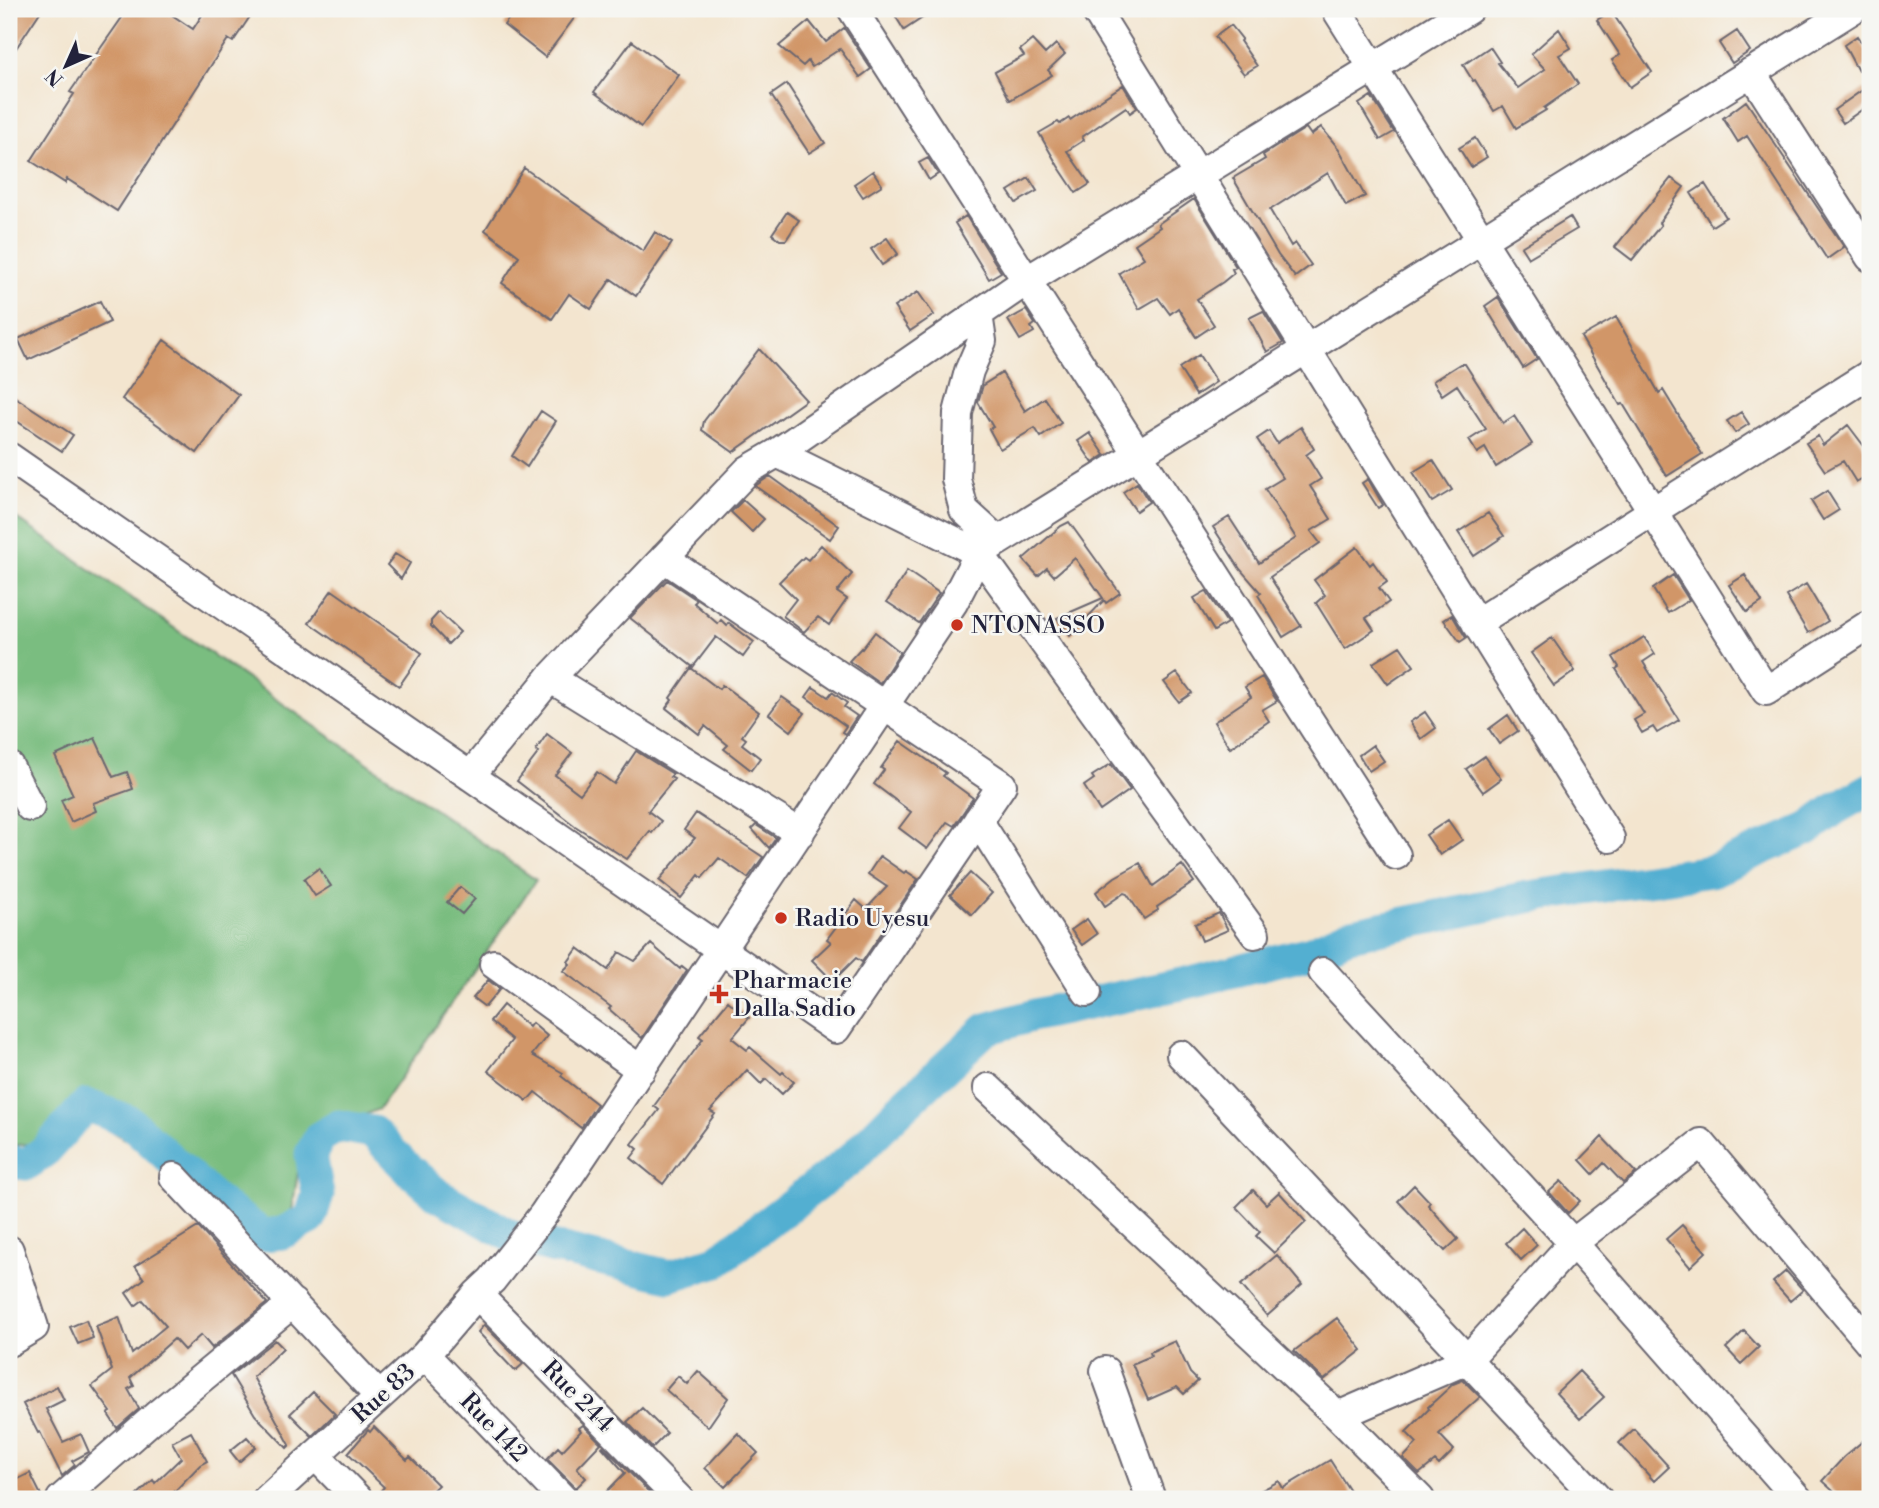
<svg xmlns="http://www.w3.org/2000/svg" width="1879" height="1508" viewBox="0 0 1879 1508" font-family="'Libre Bodoni',serif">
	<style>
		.forest { fill: #7abd80; stroke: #4e705e; stroke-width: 2 }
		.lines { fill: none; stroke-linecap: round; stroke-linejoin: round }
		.river { stroke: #53afd1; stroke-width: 33 }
		.building { fill: #d19667 }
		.minor-casing { stroke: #6b666f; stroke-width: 32 }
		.minor { stroke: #fff; stroke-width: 28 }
		.poi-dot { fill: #c8321e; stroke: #f6f6f2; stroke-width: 2.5 }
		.labels { text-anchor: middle; stroke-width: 5; stroke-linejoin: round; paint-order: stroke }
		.poi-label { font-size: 24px; fill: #22223b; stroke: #f6f6f2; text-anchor: start }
		.street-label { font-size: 24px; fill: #22223b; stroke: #f6f6f2 }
	</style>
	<rect width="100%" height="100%" fill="#f6f6f2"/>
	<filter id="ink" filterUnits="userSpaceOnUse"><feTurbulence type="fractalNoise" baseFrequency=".0143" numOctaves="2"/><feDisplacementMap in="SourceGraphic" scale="14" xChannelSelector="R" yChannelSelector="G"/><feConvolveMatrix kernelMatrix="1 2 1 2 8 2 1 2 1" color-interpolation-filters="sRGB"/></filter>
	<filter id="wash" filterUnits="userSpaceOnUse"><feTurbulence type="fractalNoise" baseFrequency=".00686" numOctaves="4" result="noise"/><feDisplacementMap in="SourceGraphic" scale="28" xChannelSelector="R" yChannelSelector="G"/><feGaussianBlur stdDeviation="1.57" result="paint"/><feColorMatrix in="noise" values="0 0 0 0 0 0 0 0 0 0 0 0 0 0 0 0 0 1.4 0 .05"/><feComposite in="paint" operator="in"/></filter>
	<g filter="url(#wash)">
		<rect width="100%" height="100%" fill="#f3e5cf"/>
		<path class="forest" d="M9,513L536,880L379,1109L303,1140L292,1211L270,1224L94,1121L37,1143L9,1146Z"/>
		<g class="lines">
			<path class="river" d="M9,1162L27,1164L46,1150L86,1105L130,1122L215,1200L263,1235L282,1233L310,1219L318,1194L311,1154L320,1137L339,1126L373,1132L405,1166L438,1195L515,1238L669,1276L717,1261L851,1159L894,1115L986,1029L1035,1015L1186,983L1311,952L1349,935L1528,897L1711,871L1808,829L1835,809L1870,789"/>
		</g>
		<g id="blocks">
			<path class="building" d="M9,9H42L9,59Z
				M128,9H163L193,29L206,9H255L233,42L228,39L117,211L67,179L65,183L31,161L74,94L70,92Z
				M516,9H581L545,57L504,25Z
				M909,9H936L904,30L896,17Z
				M1611,11L1652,72L1630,87L1612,60L1620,55L1597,20Z
				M809,21L826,42L844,28L871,69L860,77L840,49L812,67L808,61L803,66L779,46Z
				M1231,25L1242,39L1240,41L1257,66L1244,74L1215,37Z
				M1559,29L1571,48L1559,55L1578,84L1544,108L1546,110L1516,128L1503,106L1494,111L1475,80L1473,81L1463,65L1490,47L1500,62L1498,63L1518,88L1545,69L1531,54Z
				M1737,31L1750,51L1732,63L1719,43Z
				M1857,36L1870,56V64L1858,71L1844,45Z
				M1032,40L1045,54L1056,44L1065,54L1048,70L1052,75L1010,100L995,72L1024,56L1020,50Z
				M632,41L679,75L641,127L594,92Z
				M787,84L825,143L809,153L771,95Z
				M1123,85L1137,108L1130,113L1126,107L1082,137L1084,140L1067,151L1090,184L1076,193L1058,166L1039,133L1058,122L1060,124L1069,118L1070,120Z
				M1864,89L1870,98V104L1843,123L1834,110Z
				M1371,96L1394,132L1380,140L1359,104Z
				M1746,101L1844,247L1827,259L1747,136L1738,142L1723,118Z
				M1321,127L1339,149L1365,196L1346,206L1328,173L1270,210L1291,246L1295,243L1311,265L1295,277L1278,255L1233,178L1265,159L1263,155L1306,128L1311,135Z
				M1475,138L1487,157L1471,167L1459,148Z
				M928,158L938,174L929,180L919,163Z
				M524,168L643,251L655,232L672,243L636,296L611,279L591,309L569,294L552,319L502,283L519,256L485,230Z
				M873,171L882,185L863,197L854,184Z
				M1029,178L1037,191L1016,203L1008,191Z
				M1671,178L1684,187L1659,223L1661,225L1632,260L1615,247Z
				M1705,184L1726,217L1712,226L1691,193Z
				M1194,199L1236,267L1232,269L1234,273L1223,282L1197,299L1214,325L1196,337L1178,308L1170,314L1158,298L1139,309L1119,273L1144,258L1135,244L1160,227L1158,224Z
				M787,212L799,220L786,240H780L772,234Z
				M966,216L1001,272L989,279L955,223Z
				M1570,217L1577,229L1528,258L1521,247Z
				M887,238L898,254L882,265L871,249Z
				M918,292L934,315L910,331L894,307Z
				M1498,297L1537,359L1523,368L1485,306Z
				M100,301L110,322L28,360L18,339Z
				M1026,310L1035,324L1031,327L1034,332L1020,340L1008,320Z
				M1263,311L1283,343L1267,352L1249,318Z
				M1616,317L1659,393L1663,390L1702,454L1667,476L1623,404L1620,405L1581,337Z
				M164,340L239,395L197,453L122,399Z
				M759,349L806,400L733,452L702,430L704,421Z
				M1199,355L1216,382L1196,395L1179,368Z
				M1460,364H1465L1503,423L1514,416L1532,444L1496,467L1485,448L1477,453L1469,440L1486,429L1457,385L1442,395L1433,381Z
				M1002,373L1025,411L1045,398L1061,423L1041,437L1035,428L1000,449L989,429L993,427L978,402L983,385Z
				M9,393L73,435L62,451L9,416Z
				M541,411L556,421L527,467L512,456Z
				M1741,412L1749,424L1735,433L1727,421Z
				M1848,425L1870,454V474L1856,482L1843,461L1825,471L1806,443L1818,436L1823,445Z
				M1301,427L1314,449L1306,455L1321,479L1310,486L1331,519L1311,531L1320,543L1270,577L1301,626L1283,637L1258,595L1261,593L1240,569L1213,527L1229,517L1259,563L1296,538L1265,489L1283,478L1257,439L1269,431L1277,443Z
				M1090,433L1105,455L1093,463L1078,441Z
				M1433,460L1452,490L1432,502L1413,472Z
				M770,476L839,526L830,539L755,486Z
				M1368,479L1383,505L1378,508L1362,483Z
				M1137,483L1149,502L1136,511L1123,492Z
				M1827,491L1839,510L1823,520L1811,501Z
				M743,500L764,519L752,532L731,512Z
				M1488,513L1504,536L1474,556L1458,532Z
				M1069,522L1120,593L1106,603L1104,600L1070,636L1057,618L1103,598L1075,558L1054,576L1047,568L1038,576L1023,559L1061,526Z
				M821,545L852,574L837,592L847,599L829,625L818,617L804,632L783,616L796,599L779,582L804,557L808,560Z
				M1357,547L1370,565L1373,562L1387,582L1379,588L1389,602L1366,618L1374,630L1345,649L1316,603L1325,595L1314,580Z
				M395,554L410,563L401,579L387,565Z
				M907,571L939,593L919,623L887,602Z
				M1673,575L1689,600L1668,613L1653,589Z
				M1745,575L1762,602L1747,612L1729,585Z
				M667,580L697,600L694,603L718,624L721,620L727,626L729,623L754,642L743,657L716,637L693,667L630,618Z
				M1806,584L1828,621L1808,633L1786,596Z
				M332,590L422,653L399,686L309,623Z
				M1206,591L1227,623L1214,631L1194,598Z
				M439,612L460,632L448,644L431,626V621Z
				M1452,615L1466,638L1460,642L1444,620Z
				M875,632L900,652L880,683L849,661L861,648L862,649Z
				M1644,637L1655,654L1643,662L1679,720L1657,733L1653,727L1642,733L1634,720L1644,714L1616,669L1619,667L1613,657Z
				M1552,638L1575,671L1554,686L1531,653Z
				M1400,646L1414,666L1388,684L1373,663Z
				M691,668L719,689L722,685L759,712L742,736L746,739L742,744L760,758L751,770L724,749L728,745L705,726L699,734L666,708L672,700L670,698Z
				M1177,673L1192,693L1179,702L1164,682Z
				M1262,677L1277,701L1262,710L1269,721L1230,748L1214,722L1251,697L1245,687Z
				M813,687L828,697L832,692L847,703L844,707L857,716L845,734L842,732L846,726L806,697Z
				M782,697L805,713L791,731L769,714Z
				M1425,712L1436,728L1421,739L1410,722Z
				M1508,715L1518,731L1499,744L1489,729Z
				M547,734L572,753L555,775L580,794L597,772L614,784L636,751L673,774L670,777L674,779L648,811L661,821L652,833L650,831L627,859L575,826L517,781L539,752L536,750Z
				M95,738L113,777L127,772L133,789L93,803L96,811L71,822L61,800L73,795L55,756Z
				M900,741L946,773L943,776L973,798L954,826L947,822L927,849L899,828L911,812L874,784L884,770L881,768Z
				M1373,745L1384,761L1369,771L1359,755Z
				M1485,756L1501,779L1483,792L1466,769Z
				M1111,764L1130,790L1100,811L1084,786L1094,779L1092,776Z
				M696,813L763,857L748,878L719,858L702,878L699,875L681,898L659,880L695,838L684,830Z
				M1448,820L1462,840L1440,855L1426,835Z
				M756,825L776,838L769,848L752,829Z
				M880,856L904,873L906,871L918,879L862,962L856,958L833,981L812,960L831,942L827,939L856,900L866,909L887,887L868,874Z
				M1140,863L1153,886L1182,865L1194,882L1157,907L1158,910L1144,919L1127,894L1124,893L1105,906L1096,892L1115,877Z
				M319,868L331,886L315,896L304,879Z
				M970,873L992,893L972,915L950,895Z
				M460,887L475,899L462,914L447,902Z
				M1219,913L1228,930L1202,941L1195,924Z
				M1087,919L1097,934L1082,945L1071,930Z
				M651,944L680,969L682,966L687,970L642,1038L609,1009L611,1007L563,971L570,964L568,962L578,948L608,970L619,952L635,961Z
				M488,980L500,989L485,1007L473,998Z
				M728,1001L749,1018L732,1038L747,1050L750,1047L781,1074L783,1072L794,1082L782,1094L766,1079L761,1084L747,1070L710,1111L715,1114L663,1184L631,1158L638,1149L632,1144L659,1110L654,1106L703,1039L699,1036Z
				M503,1005L529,1027L532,1023L547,1036L532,1055L563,1073L561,1076L597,1104L581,1128L535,1092L527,1101L488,1071L512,1040L490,1021Z
				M1602,1137L1636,1173L1623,1183L1604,1163L1593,1174L1580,1160Z
				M1561,1181L1580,1201L1568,1213L1549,1192Z
				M1414,1185L1430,1202L1428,1205L1458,1239L1445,1251L1398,1201Z
				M1253,1190L1266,1204L1279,1192L1306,1222L1274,1253L1256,1236L1260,1232L1236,1207Z
				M1682,1225L1706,1252L1690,1267L1666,1239Z
				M198,1227L267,1303L212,1348L201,1335L184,1350L174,1339L130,1378L134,1386L128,1389L139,1409L117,1428L108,1414L111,1412L92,1386L112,1370L96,1326L119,1317L132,1354L166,1326L143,1300L135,1306L126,1293L144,1279L135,1266Z
				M1522,1228L1537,1245L1521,1260L1506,1243Z
				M1277,1255L1302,1285L1267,1316L1241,1285Z
				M1786,1271L1803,1290L1790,1301L1773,1282Z
				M1337,1318L1362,1350L1324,1380L1294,1351Z
				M86,1320L93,1338L78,1344L70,1327Z
				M484,1325L523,1364L515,1371L478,1332Z
				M1744,1331L1759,1347L1741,1364L1726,1348Z
				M275,1340L283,1348L253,1377L290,1445L287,1448L255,1415L231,1375Z
				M1175,1341L1190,1373L1198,1381L1184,1394L1177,1387L1148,1400L1132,1364L1151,1356L1150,1352Z
				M698,1371L728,1398L708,1427L666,1390L678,1376L687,1384Z
				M1579,1371L1604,1397L1580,1419L1556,1393Z
				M1463,1380L1480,1397L1439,1434L1454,1450L1439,1465L1435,1461L1419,1474L1403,1458L1417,1443L1406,1432L1429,1409L1428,1407L1453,1384Z
				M57,1386L64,1400L46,1409L63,1442L81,1434L89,1452L72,1461L75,1465L62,1476L40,1432L38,1433L23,1404Z
				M313,1392L335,1414L312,1436L290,1414Z
				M642,1408L667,1433L652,1448L627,1422Z
				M583,1425L601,1443L577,1468L586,1478L576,1488L547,1459L558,1447L562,1451L581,1431L579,1428Z
				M374,1427L407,1460L410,1457L438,1485L423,1499H374L384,1487L348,1453L368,1430L370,1432Z
				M1634,1429L1669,1467L1654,1481L1619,1443Z
				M191,1432L207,1461L200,1465L169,1497L172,1499H133L153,1480L155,1483L181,1458L172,1442Z
				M738,1433L758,1453L725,1487L705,1468Z
				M1870,1435V1493L1864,1499H1842L1822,1481L1844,1457Z
				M247,1437L256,1447L239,1462L230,1451Z
				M603,1446L656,1499H615L607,1491L625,1473L602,1447Z
				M1330,1460L1355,1499H1245L1279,1481L1283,1488Z
				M30,1473L43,1499H21L12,1482Z"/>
		</g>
	</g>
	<g filter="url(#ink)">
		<use href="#blocks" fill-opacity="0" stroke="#6b666f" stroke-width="2"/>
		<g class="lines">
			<defs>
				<path id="minor" d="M852,9L1396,855
					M1095,9L1610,838
					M1336,9L1766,691L1870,624
					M1751,72L1870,257
					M978,314L982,341L969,371L958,413L956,479L964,510L997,540
					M777,453L979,553L1255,934
					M9,457L836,1029L1002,785L664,558
					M1476,623L1870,374
					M550,678L800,833
					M9,766L30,807
					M470,776L550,678L748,470L777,453L1026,281L1469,9
					M978,820L1087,992
					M494,964L641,1070
					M1323,972L1573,1243L1798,1499
					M1181,1055L1598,1499
					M988,1088L1338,1416L1420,1499
					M174,1177L379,1396
					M9,1250L34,1327L9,1342
					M477,1294L679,1499
					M425,1355L563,1499
					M1105,1371L1151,1499
					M1338,1416L1467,1360L1573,1243L1701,1143L1870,1343
					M315,1455L358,1499
					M61,1499L158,1414L293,1303
					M267,1499L425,1355L477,1294L492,1280L543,1215L953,603L979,553L1853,9"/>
			</defs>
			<use href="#minor" class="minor-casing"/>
			<use href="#minor" class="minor"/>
		</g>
	</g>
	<g class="poi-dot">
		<circle cx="957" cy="625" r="7"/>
		<circle cx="781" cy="918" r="7"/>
		<path d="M715.5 983.5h7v7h7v7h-7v7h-7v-7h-7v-7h7z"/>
	</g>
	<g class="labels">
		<g class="poi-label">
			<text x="971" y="633">NTONASSO</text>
			<text x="795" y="926">Radio Uyesu</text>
			<text x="733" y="988">Pharmacie<tspan x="733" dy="28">Dalla Sadio</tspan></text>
		</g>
		<g class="street-label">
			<text transform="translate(383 1393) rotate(-42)" y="8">Rue 83</text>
			<text transform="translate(578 1396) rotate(45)" y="8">Rue 244</text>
			<text transform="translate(494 1427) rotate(46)" y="8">Rue 142</text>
		</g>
	</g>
	<rect width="1879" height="1508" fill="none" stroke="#f6f6f2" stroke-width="35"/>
	<g transform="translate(66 66) rotate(225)" stroke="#f6f6f2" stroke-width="5" paint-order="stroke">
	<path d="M0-5L12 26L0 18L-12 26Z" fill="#22223b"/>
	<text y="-10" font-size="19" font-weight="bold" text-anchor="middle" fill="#22223b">N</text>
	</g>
</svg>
